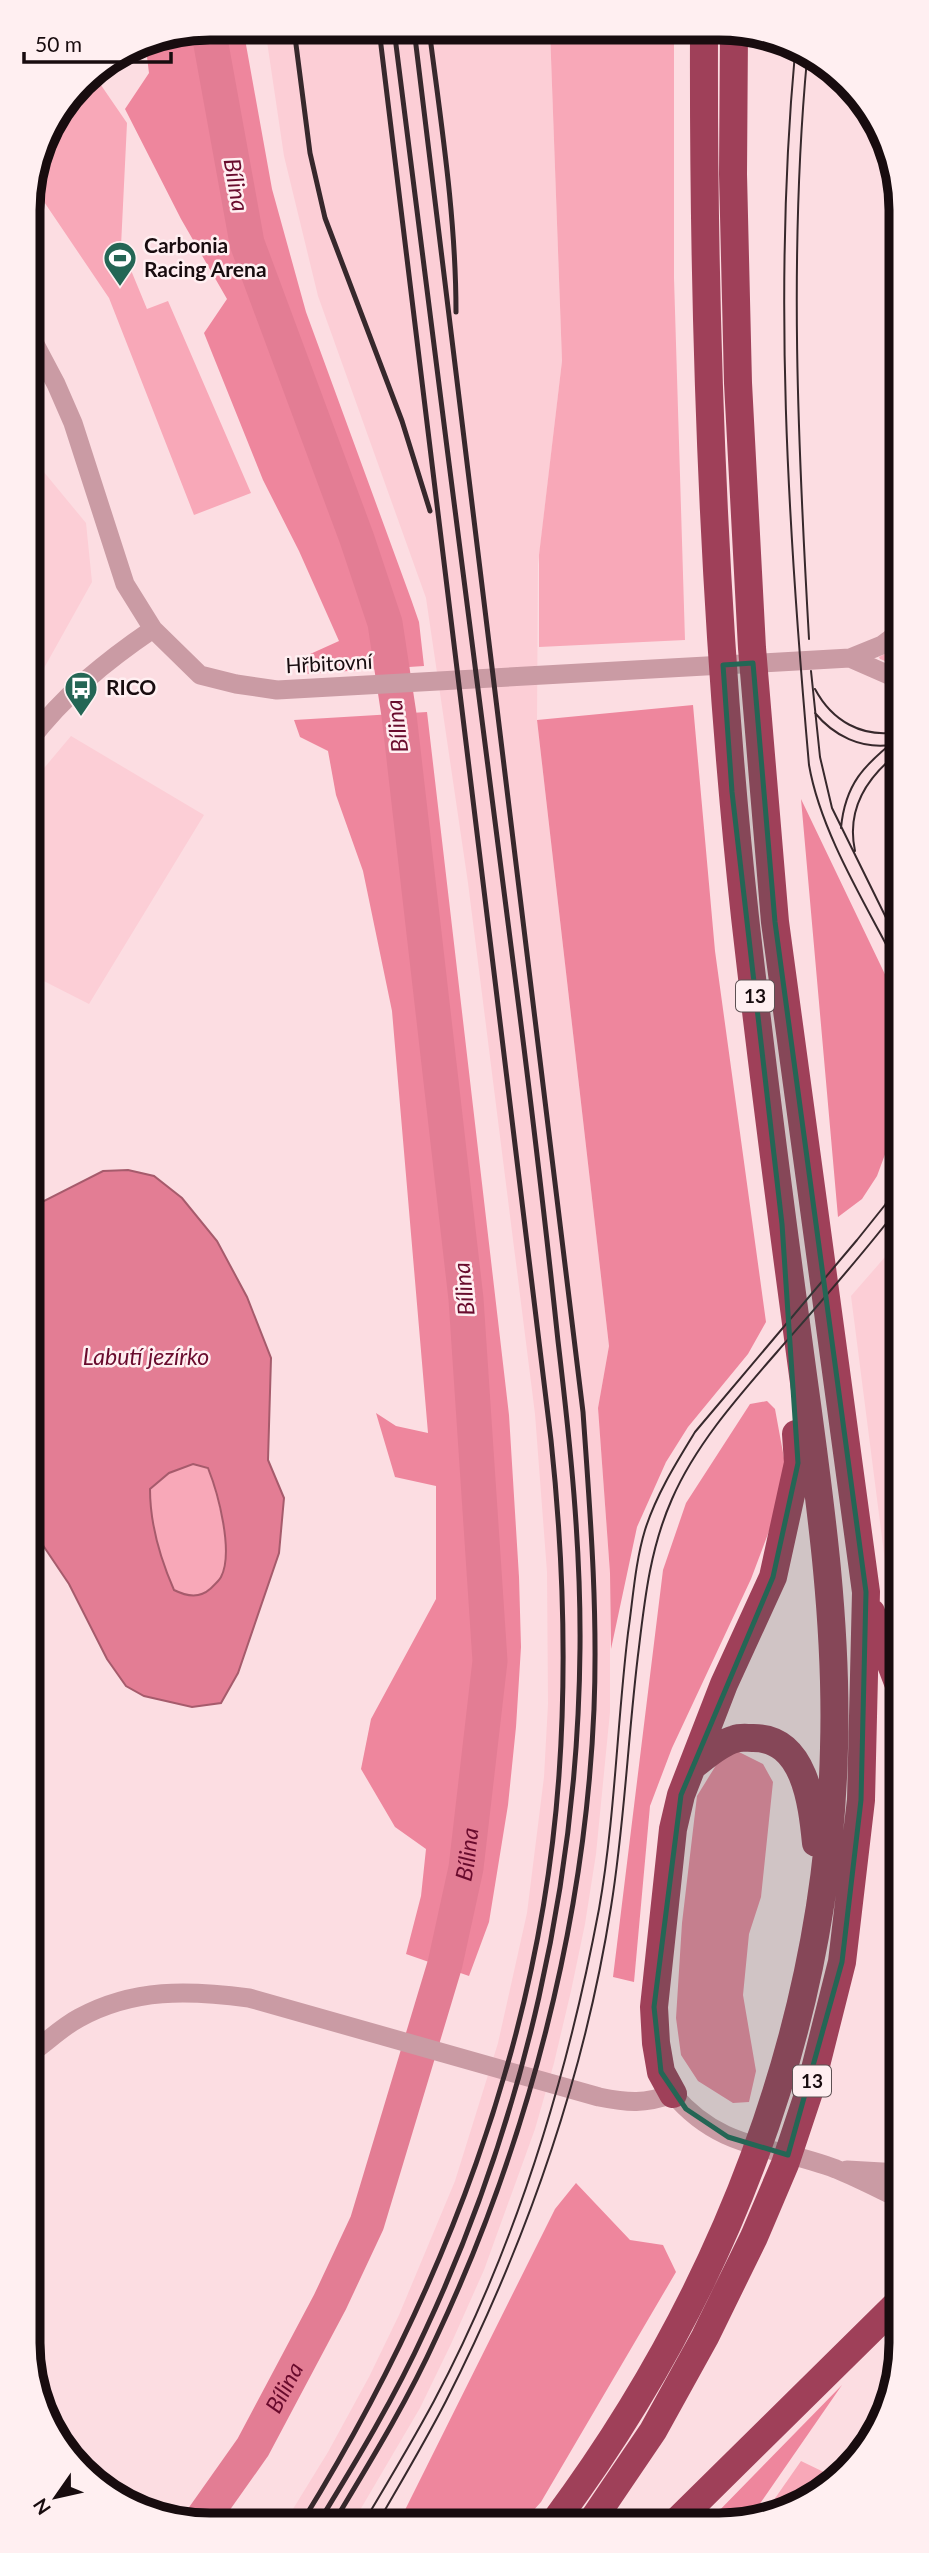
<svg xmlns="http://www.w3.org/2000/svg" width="929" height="2553" viewBox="0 0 929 2553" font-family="Lato,sans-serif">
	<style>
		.built { fill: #fcced6 }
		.green { fill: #f8a8b8 }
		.forest { fill: #ee869d }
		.water { fill: #e37d94; stroke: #a65b6c; stroke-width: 2; fill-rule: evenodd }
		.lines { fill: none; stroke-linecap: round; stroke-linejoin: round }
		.river { stroke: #e37d94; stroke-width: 35 }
		.minor { stroke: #ca9ba4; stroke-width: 19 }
		.highway { stroke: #9f4059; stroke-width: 28 }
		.tram { stroke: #37282c; stroke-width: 2 }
		.rail { stroke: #37282c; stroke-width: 5 }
		.marked { fill: #246655; fill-opacity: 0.2; stroke: #246655; stroke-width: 5; stroke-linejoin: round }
		.labels { text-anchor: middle; stroke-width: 5; stroke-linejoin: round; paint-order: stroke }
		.shield { fill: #ffeff1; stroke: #5d5053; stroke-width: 2 }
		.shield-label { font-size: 19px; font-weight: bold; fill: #180c0f }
		.poi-label { font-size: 21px; font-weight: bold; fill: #180c0f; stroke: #ffeff1; text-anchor: start }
		.street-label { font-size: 21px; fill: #180c0f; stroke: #ffeff1 }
		.water-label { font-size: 23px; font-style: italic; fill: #690b2d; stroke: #ffeff1 }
		.rim { fill: none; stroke: #180c0f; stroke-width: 9 }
	</style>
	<rect width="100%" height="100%" fill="#fcdde2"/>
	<path class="built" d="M265,28L550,30L562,361L538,565L537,720L609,1346L598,1408L610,1573V1712L596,1854L585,1924L571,1991L554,2063L535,2129L484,2270L451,2344L420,2408L353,2522H285L328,2452L369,2377L399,2315L455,2181L498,2043L527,1913L544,1777L548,1704L547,1572L535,1414L468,883L426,598L318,296L284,156Z
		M29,269L40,290L29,301Z
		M29,454L86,523L92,582L29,695Z
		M71,736L204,815L89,1004L30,974L29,786Z
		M899,1241V1242L900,1616L886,1569L851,1296Z"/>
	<path class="green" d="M550,30L674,31V278L685,640L539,647V555L562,361Z
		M92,72L127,123L121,246L147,309L168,301L251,493L194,515L109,298L32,184L47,129Z
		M898,647V666L880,659L879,657Z
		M193,1464L208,1468C217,1493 234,1552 221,1577C219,1581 213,1586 210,1589C199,1599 186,1596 174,1590C160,1558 150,1523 150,1488L169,1473Z
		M801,2461L832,2476V2483L810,2500L760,2520Z"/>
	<path class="forest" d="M210,28H243L272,189L306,312L411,599L419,622L424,666L303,674L308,655L339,641L299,551L263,480L204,333L227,299L181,219L125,109L149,73L145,41Z
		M693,705L715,951L766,1322L748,1354L688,1427L666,1462L637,1527L611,1649L610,1573L598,1408L609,1346L537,720Z
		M427,712L509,1415L519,1577L521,1647L516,1727L508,1805L489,1922L469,1976L406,1954L421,1896L426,1849L395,1827L361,1769L371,1719L436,1599V1486L395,1477L376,1413L396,1426L428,1433L392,1011L363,871L336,795L328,751L300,737L294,720Z
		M801,799L892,989L899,1030L897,1122L877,1176L862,1199L838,1217Z
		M767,1401L775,1409L786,1469L774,1518L751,1579L672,1748L650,1806L634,1982L613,1977L663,1570L686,1503L750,1404Z
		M737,1751L763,1764L773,1782L761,1897L749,1934L743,1995L756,2071L749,2102L733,2103L698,2081L681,2055L676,2018L682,1923L697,1796L718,1762Z
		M576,2183L630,2240L663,2245L676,2272L541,2502L524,2521L399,2522L555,2209Z
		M842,2385L748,2521H709Z"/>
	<path class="water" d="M128,1170L154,1176L182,1198L217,1241L247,1297L271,1358L268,1460L284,1498L279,1553L238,1673L221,1703L192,1707L144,1696L126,1686L107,1659L69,1584L30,1526V1208L103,1171ZM193,1464L208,1468C218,1493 234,1552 221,1577C219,1581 213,1586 210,1589C199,1599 186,1596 174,1590C160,1558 150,1523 150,1489L169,1473Z"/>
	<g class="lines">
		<path class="river" id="s1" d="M200,2522L253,2447L330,2302L367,2223L445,1964L466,1868L490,1661L466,1299L399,715L385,623L357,539L247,243L208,28"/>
		<path class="minor" d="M29,333L56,384L73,423L125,584L153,629L200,675L236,684L277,690L850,658L882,645L898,633
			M850,658L898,679
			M29,741C64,695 106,661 153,629
			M31,2053C47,2042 62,2027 79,2018C134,1988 189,1990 249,1998L599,2097C629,2103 644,2104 673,2094C721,2151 773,2145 836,2169C858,2178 879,2189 900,2199
			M847,2170L900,2173"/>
		<path class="highway" d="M871,1612L900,1688
			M694,1765C706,1756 720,1743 735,1739C740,1737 747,1738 752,1738C805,1737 812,1803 816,1843
			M673,2094L661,2072L656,2043L654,2007L673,1829L681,1795L724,1684L773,1577L798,1463L796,1434
			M555,2521C721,2298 828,2028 834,1748C838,1610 816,1474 798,1338C779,1198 761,1058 745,917C713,623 703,327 704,31
			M592,2521L653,2431L705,2337L754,2237L785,2164L810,2089L842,1962L861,1800L866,1592L775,922L752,648L738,383L733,174L734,31
			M677,2521L901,2300"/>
		<path class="tram" d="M795,53C773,291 788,528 809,765C821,834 867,906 899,969
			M807,59C789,253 798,446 809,639
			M811,671L820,757L832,808L899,944
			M815,689C832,721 862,738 898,732
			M815,713C834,736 861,749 891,745
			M841,828C845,784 864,765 898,738
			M855,851C846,809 866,778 898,753
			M364,2522C388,2482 412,2442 434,2401C515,2248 567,2079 599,1909C615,1818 617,1724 628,1633C633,1599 635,1563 645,1530C656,1495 676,1463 695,1432L857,1240L885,1205L899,1181
			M378,2522C401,2482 425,2442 446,2401C524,2247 584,2078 611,1907C625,1821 628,1733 639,1647C645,1596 651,1546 672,1499C696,1444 738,1397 777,1352C819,1304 861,1257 899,1207"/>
		<path class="rail" d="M294,29L310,153L325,218L402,421L430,511
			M429,29C441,123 456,217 456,312
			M302,2522C442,2296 540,2042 559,1775C567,1663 563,1552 551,1440L379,29
			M319,2522C357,2460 395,2397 425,2331C524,2119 578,1881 580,1648C581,1545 570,1442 558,1341C544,1209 528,1077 511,946C472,640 432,335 394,29
			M334,2522C370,2462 407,2402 436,2338C527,2145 585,1923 594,1709C598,1609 590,1511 583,1412L414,29"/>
	</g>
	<path class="marked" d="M753,663L775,922L866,1592L861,1800L842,1962L788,2155L728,2137L686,2109L661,2072L654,2007L681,1795L773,1577L798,1463L782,1224L732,792L723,665Z"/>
	<defs>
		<symbol id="stadium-pin" viewBox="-11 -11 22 30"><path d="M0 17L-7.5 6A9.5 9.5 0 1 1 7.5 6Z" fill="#246655" stroke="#ffeff1"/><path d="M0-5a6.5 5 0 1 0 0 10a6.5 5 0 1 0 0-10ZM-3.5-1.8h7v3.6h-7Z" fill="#fff"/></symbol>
		<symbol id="bus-pin" viewBox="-11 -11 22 30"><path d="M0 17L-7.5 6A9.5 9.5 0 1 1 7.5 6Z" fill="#246655" stroke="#ffeff1"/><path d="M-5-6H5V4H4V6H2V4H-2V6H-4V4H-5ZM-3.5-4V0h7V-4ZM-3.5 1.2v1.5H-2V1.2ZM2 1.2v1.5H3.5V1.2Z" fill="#fff"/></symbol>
	</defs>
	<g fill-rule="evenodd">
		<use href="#stadium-pin" x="101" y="239" width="38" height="52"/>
		<use href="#bus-pin" x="62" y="669" width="38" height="52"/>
	</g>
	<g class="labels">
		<g class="shield">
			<rect x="736" y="980.5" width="38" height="31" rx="5"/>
			<rect x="793" y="2065.5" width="38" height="31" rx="5"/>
		</g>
		<g class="shield-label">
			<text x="755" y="1003">13</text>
			<text x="812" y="2088">13</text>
		</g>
		<g class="poi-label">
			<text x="144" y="253">Carbonia<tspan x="144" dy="24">Racing Arena</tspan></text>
			<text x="106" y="695">RICO</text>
		</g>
		<g class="street-label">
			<text transform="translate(329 664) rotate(-3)" y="7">Hřbitovní</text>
		</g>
		<g class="water-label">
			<text transform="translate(236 185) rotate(80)" y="8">Bílina</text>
			<text transform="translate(397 726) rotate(-97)" y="8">Bílina</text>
			<text transform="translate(464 1289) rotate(-96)" y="8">Bílina</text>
			<text x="146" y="1365">Labutí jezírko</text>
			<text dy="8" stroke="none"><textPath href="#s1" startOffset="726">Bílina</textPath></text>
			<text dy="8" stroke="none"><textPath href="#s1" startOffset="159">Bílina</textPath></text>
		</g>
	</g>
	<path d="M0 0H929V2553H0ZM210 40H719A170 170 0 0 1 889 210V2343A170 170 0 0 1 719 2513H210A170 170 0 0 1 40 2343V210A170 170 0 0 1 210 40Z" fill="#ffeff1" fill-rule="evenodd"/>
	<path class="rim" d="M210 40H719A170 170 0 0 1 889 210V2343A170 170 0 0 1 719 2513H210A170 170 0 0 1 40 2343V210A170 170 0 0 1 210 40Z"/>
	<g transform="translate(56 2497) rotate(236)" stroke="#ffeff1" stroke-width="5" paint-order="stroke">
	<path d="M0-5L12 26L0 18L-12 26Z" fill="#180c0f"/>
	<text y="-10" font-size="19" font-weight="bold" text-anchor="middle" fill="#180c0f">N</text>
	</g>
	<path d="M24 52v10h147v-10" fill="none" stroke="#180c0f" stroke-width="3.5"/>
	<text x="35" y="52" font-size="21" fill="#180c0f" stroke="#ffeff1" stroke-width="5" paint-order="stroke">50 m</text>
</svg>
